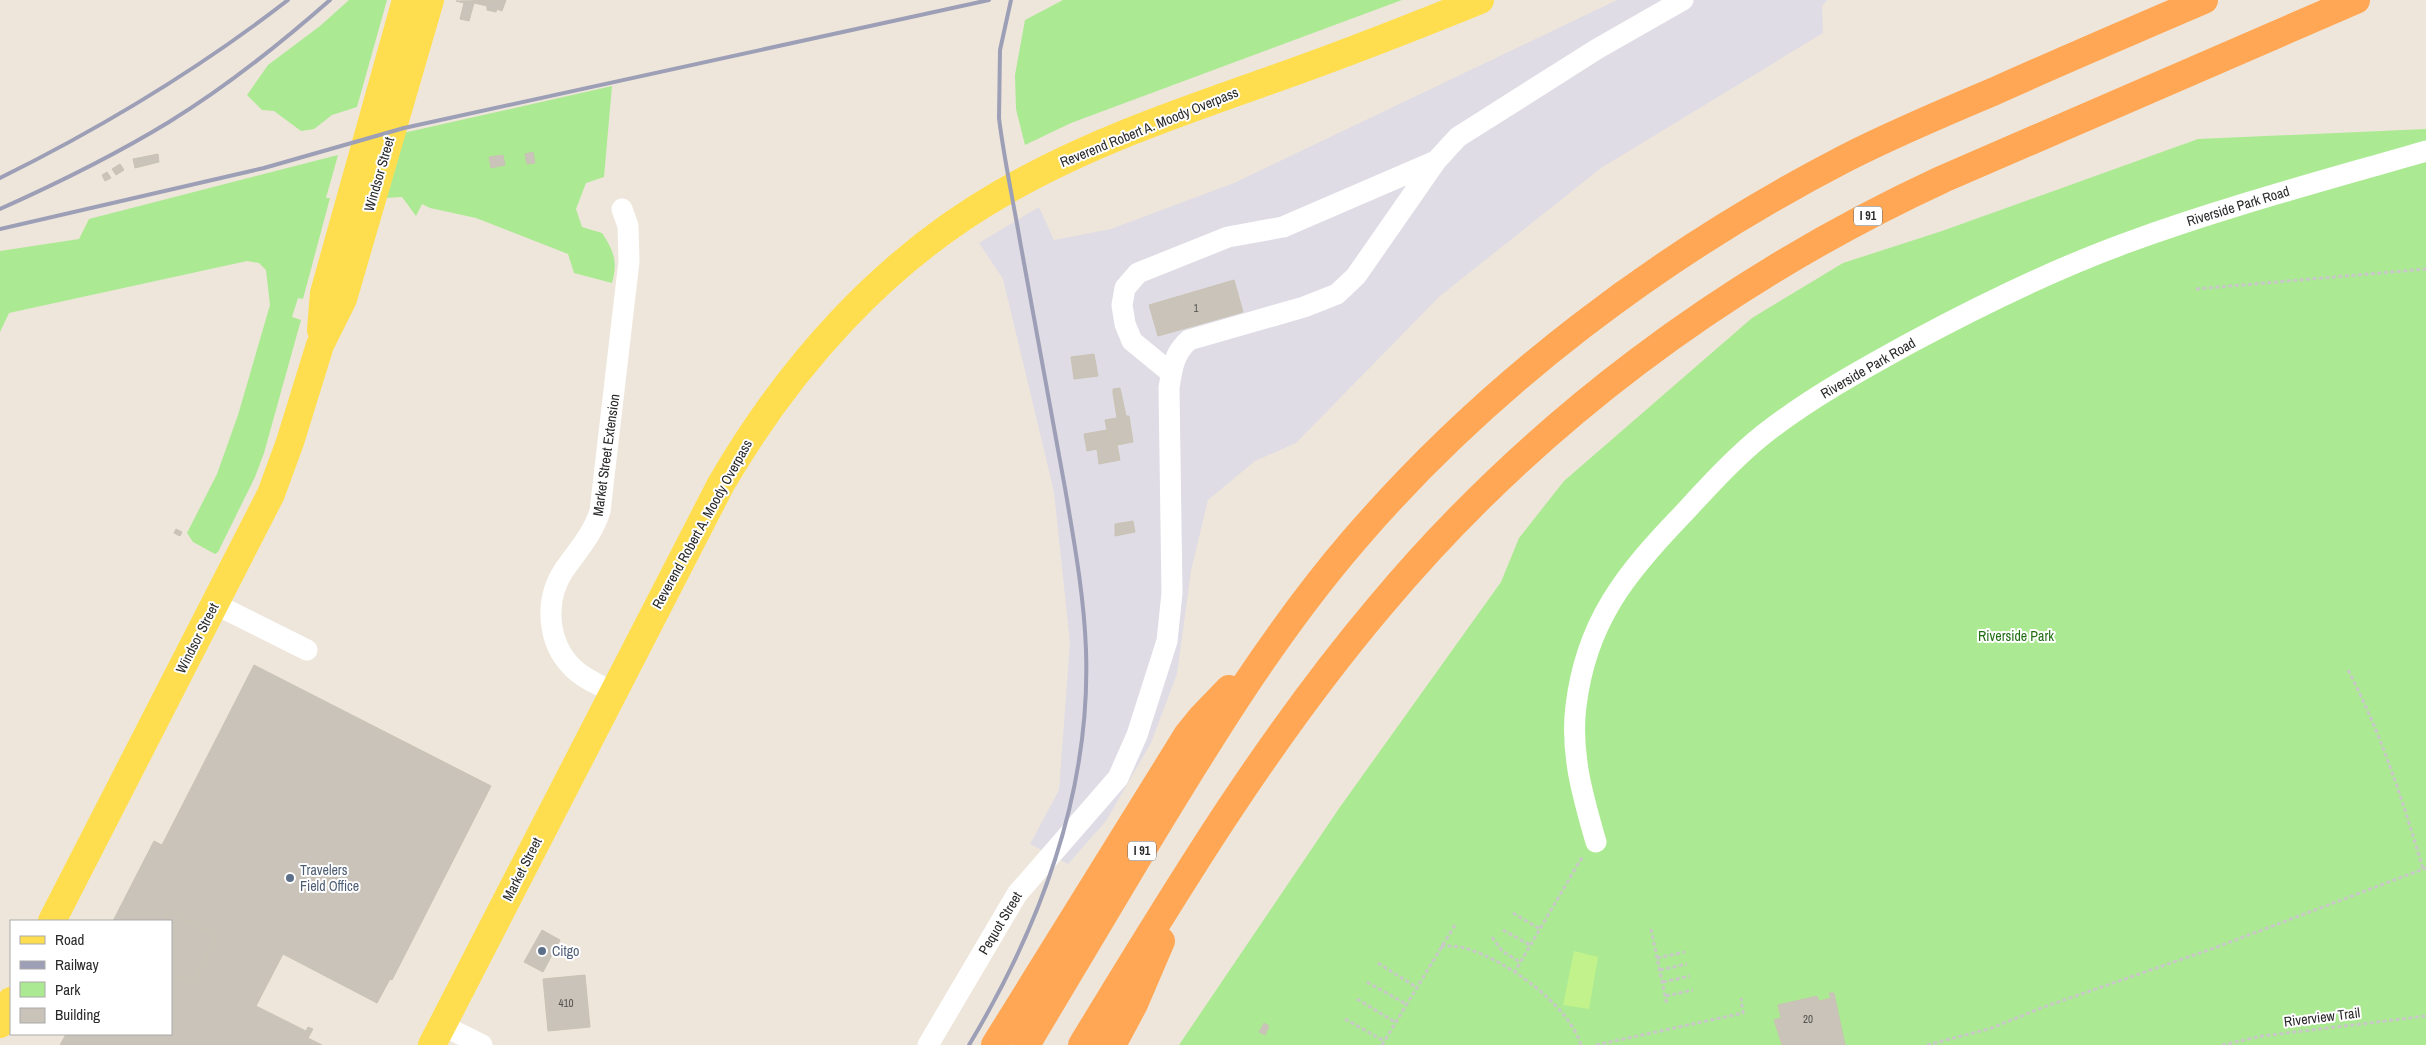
<svg xmlns="http://www.w3.org/2000/svg" width="2426" height="1045" viewBox="0 0 2426 1045" font-family="'Archivo Narrow',sans-serif">
	<style>
		.industrial { fill: #dfdce5 }
		.green { fill: #abea92 }
		.pitch { fill: #c2f28c }
		.building { fill: #c9c3ba; stroke: #c9c3b4 }
		.lines { fill: none; stroke-linecap: round; stroke-linejoin: round }
		.path { stroke: #c8c8c8; stroke-width: 3; stroke-dasharray: 4 2.5; stroke-linecap: butt }
		.minor { stroke: #fff; stroke-width: 21 }
		.major { stroke: #fede4f; stroke-width: 28 }
		.highway { stroke: #ffa754; stroke-width: 28 }
		.rail { stroke: #9d9fb7; stroke-width: 4 }
		.service-dot { fill: #5c6f8a; stroke: #fff; stroke-width: 2 }
		.labels { text-anchor: middle; stroke-width: 4; stroke-linejoin: round; paint-order: stroke }
		.number-label { font-size: 11px; fill: #52504e }
		.shield { fill: #fff; stroke: #6a6a6a; stroke-width: 1 }
		.shield-label { font-size: 12px; font-weight: bold; fill: #2a2a2a }
		.street-label { font-size: 14px; fill: #2a2a2a; stroke: #fff }
		.park-label { font-size: 14px; fill: #216e13; stroke: #fff }
		.service-label { font-size: 14px; fill: #4e5e75; stroke: #fff; text-anchor: start }
	</style>
	<rect width="100%" height="100%" fill="#eee6db"/>
	<path class="industrial" d="M1617,0H1827L1822,6L1823,33L1601,168L1440,296L1296,443L1255,461L1208,500L1191,571L1177,674L1151,743L1106,821L1068,864L1030,844L1059,790L1070,643L1054,492L1003,279L979,243L1039,207L1054,240L1111,229L1234,183Z"/>
	<path class="green" d="M349,0H387L357,107L332,115L314,129L301,131L274,111L262,110L247,95L268,65L320,26Z
		M1063,0H1402L1071,123L1025,145L1016,109L1015,75L1025,20Z
		M612,86L604,177L586,183L576,209L582,227L602,233C614,251 618,262 612,283L574,273L568,254L476,218L430,208L422,204L416,216L402,197L385,198L403,133Z
		M2426,129V1045H1179L1340,807L1501,582L1519,538L1564,481L1752,318L1843,263L1942,231L2198,139Z
		M338,155L326,198H330L303,299L298,298L292,317L301,320L264,453L255,477L218,552L215,554L193,542L187,533L217,474L238,415L270,305L266,270L259,263L247,261L9,313L0,332V251L79,239L89,219Z"/>
	<path class="pitch" d="M1574,951L1598,957L1589,1009L1563,1005Z"/>
	<path class="building" d="M506,0L502,11L497,9L496,12L487,10V6L474,3L469,21L460,19L464,3L456,1Z
		M533,152L535,163L527,164L525,154Z
		M158,154L159,162L135,168L133,159Z
		M503,155L505,165L491,168L489,157Z
		M120,164L124,170L116,175L112,169Z
		M107,172L111,178L105,181L102,175Z
		M1234,280L1243,312L1158,336L1149,305Z
		M1094,354L1098,376L1074,379L1071,357Z
		M1120,388L1126,416H1129L1133,442L1117,445L1107,430L1105,420L1117,418L1113,393V389Z
		M1107,430L1117,445L1120,460L1099,464L1097,449L1087,451L1084,434Z
		M1133,521L1135,532L1115,536V524Z
		M176,529L182,532L180,536L174,533Z
		M254,665L491,786L392,980L390,979L377,1003L283,954L256,1006L306,1031L308,1027L313,1029L308,1038L322,1045H60L66,1034H171V973L193,984L217,936L169,912L164,921H113L154,841L162,845Z
		M169,912L217,936L193,984L171,973V921H164Z
		M542,930L560,940L543,972L524,962Z
		M585,975L590,1027L548,1031L543,979Z
		M1829,993H1834L1845,1045H1782L1774,1020L1781,1018L1778,1005L1817,996L1819,1001L1831,998Z
		M1264,1023L1269,1026L1265,1035L1259,1032Z"/>
	<g class="lines">
		<path class="path" d="M2196,289L2426,269
			M2348,670C2381,733 2403,801 2423,869
			M1513,913L1540,929
			M1651,929L1667,1005
			M1503,930L1530,945
			M1492,937L1502,951L1520,962
			M1441,946C1450,946 1459,946 1468,949C1507,961 1569,1005 1581,1045
			M1657,958L1685,952
			M1378,963L1416,987
			M1660,970L1687,964
			M1514,973L1581,859L1585,858
			M1367,982L1406,1004
			M1663,982L1690,976
			M1666,996L1693,990
			M1357,999L1395,1022
			M1345,1019L1384,1041
			M1382,1045L1455,925
			M1596,1045L1743,1013L1741,998
			M1927,1045L1992,1028L2041,1008L2217,947L2426,868
			M2222,1045L2262,1036L2426,1016"/>
		<path class="minor" d="M1171,373L1132,341L1125,324L1122,305L1125,288L1138,273L1228,237L1283,227L1436,161
			M215,604L307,650
			M613,692C599,685 584,679 573,668C547,643 544,600 564,570C578,550 593,534 600,511L629,261L628,226L622,209
			M1596,842C1583,797 1570,753 1576,706C1586,622 1626,573 1682,515C1708,487 1734,458 1764,434C1810,398 1861,370 1912,342C1981,305 2052,270 2126,243C2224,207 2326,180 2426,151
			M442,1025L482,1045
			M928,1045L1017,894L1118,778L1137,735L1167,641L1172,593L1169,388C1172,368 1174,353 1189,340L1304,307L1337,294L1356,276L1436,161L1458,137L1597,49L1683,0"/>
		<path class="major" d="M321,330L324,293L406,0
			M52,921L271,494L290,442L320,345L343,299L430,0
			M0,1024L11,1001
			M432,1045L721,484C789,367 883,261 1002,193C1086,144 1180,112 1271,80C1342,55 1411,28 1480,0"/>
		<path class="highway" d="M995,1045L1188,734L1201,718L1229,689
			M1026,1045C1066,977 1107,910 1147,842C1210,738 1274,633 1354,540C1489,383 1662,253 1846,158C1895,133 1945,112 1995,91C2064,60 2134,30 2204,0
			M1082,1045C1174,894 1265,742 1380,606C1533,423 1727,279 1943,179L2356,0
			M1112,1045L1134,1004L1161,941"/>
		<path class="rail" d="M0,178C101,128 199,69 288,0
			M0,209C58,183 115,155 169,122C226,87 280,44 330,0
			M0,229L264,168L404,128L989,0
			M969,1045C1041,925 1091,791 1086,650C1084,595 1074,541 1065,488C1050,405 1035,323 1020,241C1013,200 1004,159 999,118L1000,50L1011,0"/>
	</g>
	<g class="service-dot">
		<circle cx="290" cy="878" r="5"/>
		<circle cx="542" cy="951" r="5"/>
	</g>
	<g class="labels">
		<g class="number-label">
			<text x="1196" y="312">1</text>
			<text x="566" y="1007">410</text>
			<text x="1808" y="1023">20</text>
		</g>
		<g class="shield">
			<rect x="1854" y="206.5" width="28" height="19" rx="4"/>
			<rect x="1128" y="841.5" width="28" height="19" rx="4"/>
		</g>
		<g class="shield-label">
			<text x="1868" y="220">I 91</text>
			<text x="1142" y="855">I 91</text>
		</g>
		<g class="street-label">
			<text transform="translate(1149 127) rotate(-22)" y="5">Reverend Robert A. Moody Overpass</text>
			<text transform="translate(379 174) rotate(-74)" y="5">Windsor Street</text>
			<text transform="translate(2238 206) rotate(-17)" y="5">Riverside Park Road</text>
			<text transform="translate(1868 368) rotate(-30)" y="5">Riverside Park Road</text>
			<text transform="translate(606 455) rotate(-82)" y="5">Market Street Extension</text>
			<text transform="translate(702 524) rotate(-61)" y="5">Reverend Robert A. Moody Overpass</text>
			<text transform="translate(197 638) rotate(-63)" y="5">Windsor Street</text>
			<text transform="translate(522 869) rotate(-63)" y="5">Market Street</text>
			<text transform="translate(1000 923) rotate(-59)" y="5">Pequot Street</text>
			<text transform="translate(2322 1017) rotate(-7)" y="5">Riverview Trail</text>
		</g>
		<g class="park-label">
			<text x="2016" y="641">Riverside Park</text>
		</g>
		<g class="service-label">
			<text x="300" y="875">Travelers<tspan x="300" dy="16">Field Office</tspan></text>
			<text x="552" y="956">Citgo</text>
		</g>
	</g>
	<rect x="10" y="920" width="162" height="115" fill="#ffffff" stroke="#aaaaaa"/>
	<rect x="20" y="936" width="25" height="8" fill="#fede4f" stroke="#aaaaaa"/>
	<text x="55" y="945" font-size="15" fill="#2a2a2a">Road</text>
	<rect x="20" y="961" width="25" height="8" fill="#9d9fb7" stroke="#aaaaaa"/>
	<text x="55" y="970" font-size="15" fill="#2a2a2a">Railway</text>
	<rect x="20" y="982" width="25" height="15" fill="#abea92" stroke="#aaaaaa"/>
	<text x="55" y="995" font-size="15" fill="#2a2a2a">Park</text>
	<rect x="20" y="1008" width="25" height="15" fill="#c9c3ba" stroke="#aaaaaa"/>
	<text x="55" y="1020" font-size="15" fill="#2a2a2a">Building</text>
</svg>
